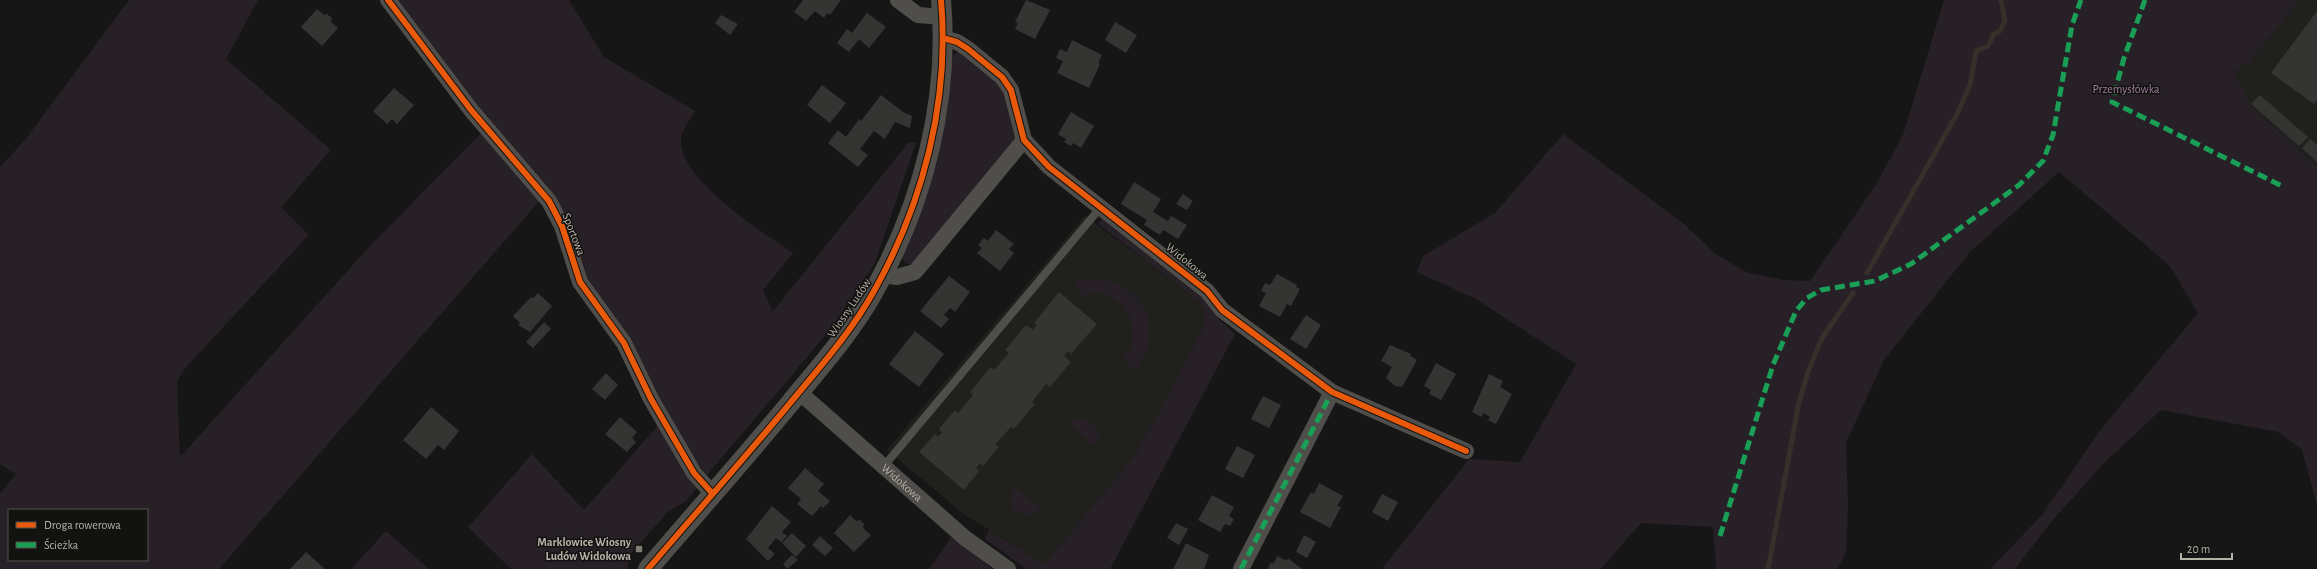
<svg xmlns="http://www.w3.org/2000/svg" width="2317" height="569" viewBox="0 0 2317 569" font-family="'Alegreya Sans',sans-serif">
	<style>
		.built { fill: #20201d }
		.green { fill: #272026; fill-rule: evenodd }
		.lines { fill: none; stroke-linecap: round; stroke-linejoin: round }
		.stream { stroke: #372f2a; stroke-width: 5 }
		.building { fill: #343432 }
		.service { stroke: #4f4e4a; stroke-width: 8 }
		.minor { stroke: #4f4e4a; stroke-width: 16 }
		.tertiary { stroke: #4f4e4a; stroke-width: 20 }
		.quiet { stroke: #1a9f57; stroke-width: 5; stroke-dasharray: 10 5; stroke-linecap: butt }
		.cycleway-casing { stroke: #121210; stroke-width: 8 }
		.cycleway { stroke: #e8590c; stroke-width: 6 }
		.poi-dot { fill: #7f7b75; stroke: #121210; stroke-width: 1.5 }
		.labels { text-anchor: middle; stroke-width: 3; stroke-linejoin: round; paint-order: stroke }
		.park-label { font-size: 12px; fill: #a17f9f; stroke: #121210 }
		.street-label { font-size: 12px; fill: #b7b2a8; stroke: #121210 }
		.poi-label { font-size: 12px; font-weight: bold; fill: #b7b2a8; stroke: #121210; text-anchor: end }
	</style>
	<rect width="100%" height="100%" fill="#161616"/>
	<path class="built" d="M2300,0H2317V166L2253,108L2234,71L2249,63Z
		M1085,216L1201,302L1207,321L1136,454L1044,564L965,515L887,450Z"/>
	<path class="green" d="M129,0H258L226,59L331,150L281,207L309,235L186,367L177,381L180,457L368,248L484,130L541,199L219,569H0V493L16,474L0,464V167L25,140ZM9,510H147V560H9Z
		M393,0H569L604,57L695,111C691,118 682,130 681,138C677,179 763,232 793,253L763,290L773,311L909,142L916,143L875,263L830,330L707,475L683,443L617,319L586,278L568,219L554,195L479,109Z
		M1944,0H2300L2249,63L2234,71L2253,108L2317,166V505L2302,450L2278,432L2161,410L2105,462L2052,521L2015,569H1990L2042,515L2101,429L2198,313L2169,265L2059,172L1970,252L1884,360L1846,443L1848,506L1846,553L1837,569H1716L1713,527L1641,523L1601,569H1382L1469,459L1520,462L1576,364L1476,299L1417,272L1423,256L1495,213L1563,134L1684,224L1716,254L1746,272L1784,280L1810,281L1875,186L1903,135Z
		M959,52L969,54L1007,92L1018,138L912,265L905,263L901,256L953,54Z
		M1104,216L1200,293L1220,320L1235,334L1110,569H1026L985,539L989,530L1044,564L1136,454L1207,321L1200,302L1098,224Z
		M1095,278C1144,284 1167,330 1135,370L1122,359C1144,339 1132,304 1105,294C1097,292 1088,294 1081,296L1075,281Z
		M1074,418L1093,422L1100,432L1094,446L1068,423Z
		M659,424L699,486L686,501L668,512L630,555L627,569H511L468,527L532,454L584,510Z
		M1016,488L1039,507L1041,509C1022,524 999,506 1016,488Z
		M386,531L429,569H351Z
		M952,536L992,569H929Z"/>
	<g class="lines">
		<path class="stream" d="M1867,273L1958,112L1970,85L1976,51L1988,46L1994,34L2000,31L2005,21L2001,0
			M1768,569L1799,402L1809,369L1822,338L1853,293"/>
	</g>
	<path class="building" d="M803,0H841L830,15L827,13L824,18L815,11L806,21L794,12Z
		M1026,0L1050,10L1035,39L1015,29L1018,23L1015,22Z
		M317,9L324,15L327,14L332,18L331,22L338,28L322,46L301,27Z
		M2317,11V100L2314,104L2271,73Z
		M867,13L886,27L869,48L859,39L849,52L837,43L847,29L852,33Z
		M721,15L738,24L730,35L715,23Z
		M1115,22L1137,35L1126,53L1105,40Z
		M1072,40L1102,55L1098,63L1100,64L1089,88L1057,73L1063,61L1056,58L1060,49L1067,52Z
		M822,85L846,103L830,123L807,105Z
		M394,88L414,105L397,124L392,119L387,124L373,111Z
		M881,95L903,112L912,116L910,128L895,122L885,139L874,131L860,149L868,155L858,167L828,143L838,130L846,137L859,119L861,121Z
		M2260,95L2308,137L2299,146L2251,104Z
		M1071,112L1094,126L1081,148L1073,143L1071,146L1064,142L1066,139L1058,134Z
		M2310,139L2317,145V162L2302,148Z
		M1134,182L1161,199L1153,212L1168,221L1171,216L1187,225L1178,239L1163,230L1160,235L1144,225L1147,220L1121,204Z
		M1183,194L1193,201L1187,210L1176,204Z
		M996,230L1014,244L1009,249L1014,253L1000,271L977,253L982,248L978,245L984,238L988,241Z
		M1277,274L1297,285L1296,287L1300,289L1291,306L1287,304L1280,317L1259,306L1266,293L1261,291L1265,283L1270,285Z
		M949,276L970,292L955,312L950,308L944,315L949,319L941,328L920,311Z
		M1059,292L1097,324L1071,354L1068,351L1064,356L1071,362L1050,387L1046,384L1032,402L1035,404L1014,429L1011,427L995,445L999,447L983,466L980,463L976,468L979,471L964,490L919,452L935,434L938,437L942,432L939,429L955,410L958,413L973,395L970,392L991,367L994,370L1009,353L1005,350L1026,325L1033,330L1037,325L1034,323Z
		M538,293L552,306L530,332L518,325L520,323L513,316L531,297L533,298Z
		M1306,315L1321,325L1306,349L1290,339Z
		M544,322L551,329L533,348L526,342Z
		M915,331L944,354L919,387L889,364Z
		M1390,345L1411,354L1410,356L1417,360L1402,387L1395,386L1386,378L1392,367L1381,361Z
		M1436,363L1456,374L1441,400L1429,394L1431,390L1424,386Z
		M606,373L618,385L605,400L592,389Z
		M1489,374L1503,381L1500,387L1512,394L1496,424L1488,420L1490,417L1483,413L1482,417L1472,412Z
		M1263,396L1281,405L1269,428L1251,419Z
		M431,407L459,431L444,450L438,445L426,459L403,440Z
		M620,417L637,432L632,438L636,442L627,452L605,434Z
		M1237,446L1255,455L1243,478L1225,469Z
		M805,468L824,484L818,491L830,501L823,508L821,506L812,516L797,504L801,499L788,488Z
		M1319,483L1343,496L1337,506L1341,507L1330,528L1300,512L1311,492L1314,494Z
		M1382,494L1398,502L1388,521L1372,512Z
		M1212,495L1234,507L1229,516L1234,519L1230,526L1225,524L1220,532L1198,520Z
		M772,506L791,522L782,532L787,536L781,542L776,538L768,548L775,554L768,561L746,539Z
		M850,515L856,521L860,520L864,524L863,528L871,535L854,552L834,533Z
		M1176,523L1188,529L1179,545L1167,538Z
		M792,533L806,546L796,557L782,543Z
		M1304,535L1316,542L1307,558L1296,552Z
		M820,536L833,548L825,556L812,545Z
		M1186,543L1209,555L1204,569H1173Z
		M306,552L325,569H290Z
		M792,555L798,560L787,569L783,564Z
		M1277,556L1285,560L1289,559L1302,569H1268L1270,563H1274Z"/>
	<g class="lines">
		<path class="service" d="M884,466L1101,207"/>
		<g class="minor">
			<path d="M388,0L471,110L549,201L562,226L580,282L624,343L651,399L694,473L712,493"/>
			<path d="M898,0L918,15L943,17"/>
			<path d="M943,38L957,42L968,49L1002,77L1011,90L1024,140L1049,167L1207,291L1222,310L1332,392L1466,451"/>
			<path d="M883,275L897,277L915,272L1024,140"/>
			<path id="s1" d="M799,392L965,538L1008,569"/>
			<path d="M1241,569L1332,392"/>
		</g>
		<path class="tertiary" d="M648,569C695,514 744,459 791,402C820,367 852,331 874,291C923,204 950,100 941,0"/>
		<path class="quiet" d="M2145,0L2124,58L2112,102L2282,186
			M1720,536L1773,365L1796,311L1807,298L1821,290L1875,281L1911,264L2019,185L2043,161L2053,135L2072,25L2081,0
			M1241,569L1332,392"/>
		<defs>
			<path id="cycleway" d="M388,0L471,110L549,201L562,226L580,282L624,343L651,399L694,473L712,493
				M943,38L957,42L968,49L1002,77L1011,90L1024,140L1049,167L1207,291L1222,310L1332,392L1466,451
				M648,569C695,514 744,459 791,402C820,367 852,331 874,291C923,204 950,100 941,0"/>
		</defs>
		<use href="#cycleway" class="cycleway-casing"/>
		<use href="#cycleway" class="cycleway"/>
	</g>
	<rect class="poi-dot" x="635" y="545" width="8" height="8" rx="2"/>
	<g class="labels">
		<g class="park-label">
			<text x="2126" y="93">Przemysłówka</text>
		</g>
		<g class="street-label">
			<text transform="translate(574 234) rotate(69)" y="4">Sportowa</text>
			<text transform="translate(1187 261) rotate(39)" y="4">Widokowa</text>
			<text transform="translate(849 308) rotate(-56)" y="4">Wiosny Ludów</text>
			<text dy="4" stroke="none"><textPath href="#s1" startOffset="137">Widokowa</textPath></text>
		</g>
		<g class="poi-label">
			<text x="631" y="546">Marklowice Wiosny<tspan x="631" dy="14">Ludów Widokowa</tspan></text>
		</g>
	</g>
	<rect x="8" y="509" width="140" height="52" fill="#121210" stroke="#54524d"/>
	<rect x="16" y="522" width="20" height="6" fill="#e8590c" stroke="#54524d"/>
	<text x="44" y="529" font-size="12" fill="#b7b2a8">Droga rowerowa</text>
	<rect x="16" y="542" width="20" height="6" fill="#1a9f57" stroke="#54524d"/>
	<text x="44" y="549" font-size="12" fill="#b7b2a8">Ścieżka</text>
	<path d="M2181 553v6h51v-6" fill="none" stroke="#b7b2a8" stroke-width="2"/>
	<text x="2187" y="553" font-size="12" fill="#b7b2a8" stroke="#121210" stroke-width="3" paint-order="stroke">20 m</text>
</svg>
